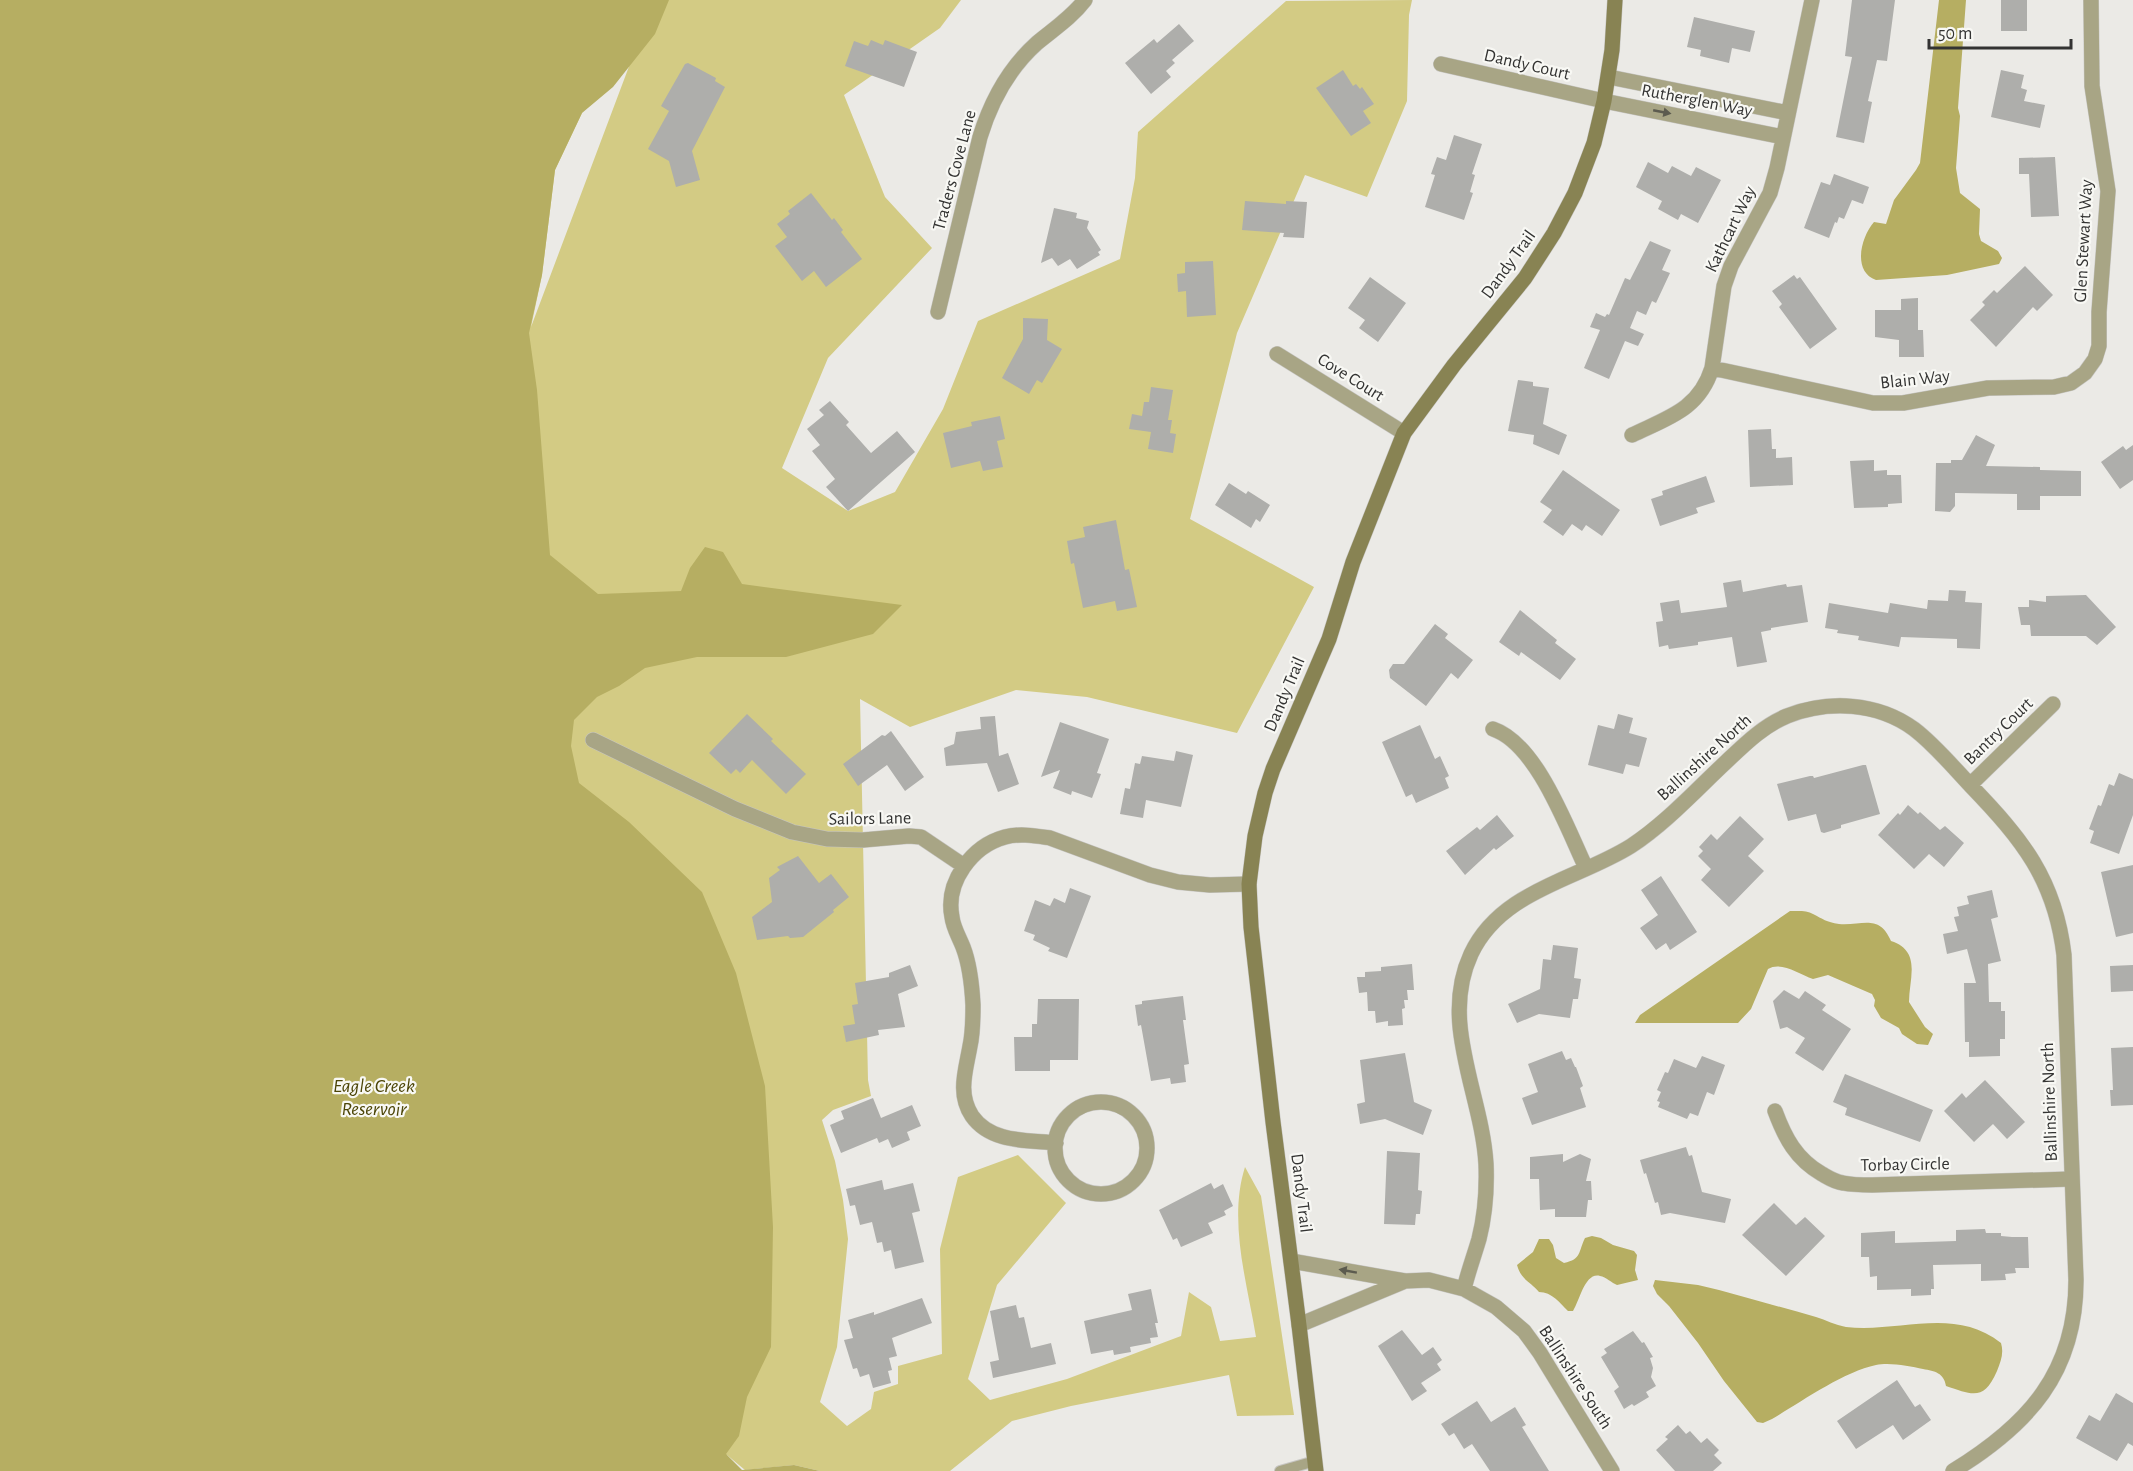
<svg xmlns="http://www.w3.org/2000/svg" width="2133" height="1471" viewBox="0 0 2133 1471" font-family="'Alegreya Sans',sans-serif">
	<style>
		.green { fill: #d3cb84 }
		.water { fill: #b6ae62 }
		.building { fill: #aeaeab }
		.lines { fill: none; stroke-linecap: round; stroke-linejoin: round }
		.lane-casing { stroke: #c6c5c2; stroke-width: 12 }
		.street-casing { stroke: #c6c5c2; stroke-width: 16 }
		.secondary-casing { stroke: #c6c5c2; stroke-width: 16 }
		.lane { stroke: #a8a585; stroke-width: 10 }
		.street { stroke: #a8a585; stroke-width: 15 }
		.secondary { stroke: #888353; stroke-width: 15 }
		.oneway { fill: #5c5b4f }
		.labels { text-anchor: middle; stroke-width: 4.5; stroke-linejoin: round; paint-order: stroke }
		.street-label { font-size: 18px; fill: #333332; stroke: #f8f8f4 }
		.water-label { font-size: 20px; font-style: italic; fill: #4c4507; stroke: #f8f8f4 }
	</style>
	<rect width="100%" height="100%" fill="#ebeae6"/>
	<path class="green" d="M0,0L582,113L555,170L542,275L531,327L654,0H961L940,28L844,95L885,197L932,248L828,358L782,468L848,511L895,492L943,409L978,321L1120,259L1135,178L1138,132L1286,1L1412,0L1409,15L1407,101L1367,197L1305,175L1237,333L1190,519L1314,587L1237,733L1087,697L1016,690L910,727L860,699L868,1080L871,1096L833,1110L822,1120L835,1161L843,1200L848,1239L837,1347L820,1402L847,1426L871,1409L874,1392L898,1384V1366L942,1354L940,1249L958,1177L1018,1155L1066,1203L997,1285L968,1379L990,1400L1067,1379L1181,1336L1189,1292L1211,1307L1220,1341L1256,1337C1247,1282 1228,1221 1245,1167L1261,1196L1294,1415L1237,1416L1229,1375L1071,1406L1012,1421L950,1471H820L794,1465L745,1470L727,1455L0,1471Z"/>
	<path class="water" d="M0,0H669L655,34L613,87L582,113L555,170L542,275L529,333L537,390L550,555L598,594L681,591L690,568L705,547L723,552L742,584L902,605L873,634L786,657H697L645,668L619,686L597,697L574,720L571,746L579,783L629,822L702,892L736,973L765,1086L773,1227L771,1347L747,1397L739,1436L726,1454L742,1470L794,1465L820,1471H0Z
		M1939,0H1966L1958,108L1960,116L1956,168L1960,193L1980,209L1979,234L1981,241L1998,251L2002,258L1999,264L1947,275L1876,280C1852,271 1861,237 1874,222L1886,224L1894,200L1916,170L1920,163Z
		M1790,911C1797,911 1807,910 1813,914C1823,919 1826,922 1839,924C1862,926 1879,913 1891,941C1922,951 1909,979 1909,1002L1925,1027L1933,1034L1928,1045L1917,1044L1902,1034L1899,1028L1881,1018L1874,1006L1875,1000L1872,994L1828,975L1813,979C1799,974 1781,961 1768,969L1751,1009L1738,1023H1635L1640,1015Z
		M1592,1236L1601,1238L1613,1245L1634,1251L1637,1255L1635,1270L1638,1280L1617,1285C1612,1283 1606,1277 1600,1276C1585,1272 1580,1300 1573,1311H1568C1560,1303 1552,1292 1539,1292C1530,1281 1521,1280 1517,1265L1533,1252L1539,1239H1549L1553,1245L1556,1258L1564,1263C1582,1259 1578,1252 1585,1238Z
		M1655,1280L1698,1285L1719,1290C1752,1299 1784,1308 1816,1317C1826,1320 1835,1325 1846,1327C1900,1333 1954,1306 2001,1343C2004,1353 2001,1361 1997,1371C1984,1401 1973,1395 1946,1386C1944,1373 1935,1371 1923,1369C1910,1366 1889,1362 1876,1365C1843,1372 1801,1402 1772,1419L1763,1423L1757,1422L1724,1381L1698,1343L1669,1306L1657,1294L1653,1286Z"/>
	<path class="building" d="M1852,0H1895L1887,61L1877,60L1868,101L1872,102L1864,143L1836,137L1852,57L1845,56Z
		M2001,0H2027V31H2001Z
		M1694,17L1755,31L1750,52L1732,48L1729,63L1700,56L1701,50L1687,47Z
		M1179,24L1194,41L1172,60L1175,63L1166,71L1171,77L1151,94L1125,63L1154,39L1157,43Z
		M871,40L883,45L885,40L917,52L904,87L845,66L854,41L868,46Z
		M688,63L716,78L715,81L725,87L692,151L700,180L676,187L669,161L648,149L669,111L661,106L685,64Z
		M1343,70L1353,86L1356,84L1360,89L1362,87L1374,104L1363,111L1371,123L1351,136L1316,88Z
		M2001,70L2024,75L2021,88L2027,90L2024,101L2045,105L2040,128L1991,117Z
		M1454,135L1482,144L1472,174L1475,175L1470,192L1473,193L1464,220L1425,207L1435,175L1431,174L1437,157L1446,160Z
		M2055,157L2059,216L2031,217L2029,174H2019V158Z
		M1648,162L1668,173L1672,166L1691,176L1696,167L1721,180L1698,223L1681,214L1678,220L1658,209L1662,201L1636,187Z
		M1834,174L1869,187L1863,204L1852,200L1844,219L1839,217L1837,223L1835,222L1829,238L1804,228L1821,182L1830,185Z
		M811,193L832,220L834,218L843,230L841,232L862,259L826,287L814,271L802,281L775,246L787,237L777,224L790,214L788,211Z
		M1245,201L1286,204V201L1307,202L1304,238L1283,237L1284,233L1242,230Z
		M1054,208L1077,213L1076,218L1089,221L1087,228L1101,250L1098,252L1100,255L1077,269L1070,259L1058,266L1052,258L1041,263Z
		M1650,241L1671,250L1662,270L1670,273L1656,303L1652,301L1646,315L1637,311L1630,328L1644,334L1638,346L1625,341L1609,379L1584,368L1600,330L1590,327L1596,313L1605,317L1607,314L1609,315L1625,278L1630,280Z
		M1213,261L1216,315L1187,317L1186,291L1178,292L1177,274L1185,273V262Z
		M2025,266L2053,295L2037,311L2033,307L1996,347L1970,320L1985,305L1982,302L1994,290L1997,293Z
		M1794,275L1797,279L1800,277L1837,329L1810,349L1779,307L1782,304L1772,291Z
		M1370,277L1406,303L1378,342L1359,328L1365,320L1348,308Z
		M1918,298V330H1923L1924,357H1899V340L1875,337V310H1901V299Z
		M1023,318L1048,319L1047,340L1062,349L1042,383L1037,380L1029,394L1002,378L1023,339Z
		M1518,380L1533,382V386L1549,388L1543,424L1567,435L1559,455L1533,444L1534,435L1508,431Z
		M1151,387L1173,390L1168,420H1172L1170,433L1176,434L1173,453L1148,449L1151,432L1129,429L1132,414L1142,416L1144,402H1149Z
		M830,401L849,422L846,425L871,453L897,431L915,452L848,511L826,487L835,479L812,451L820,445L807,429L824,415L819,410Z
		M1000,416L1005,439L997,441L1003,467L983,471L980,461L951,468L943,433L972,426L971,422Z
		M1771,429L1772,449H1776V458L1792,457L1793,485L1750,487L1748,430Z
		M1976,435L1995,445L1986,466L2040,467V470L2081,471V496H2040V510H2017V494L1955,493V506L1950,512L1935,511L1936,463H1951V460H1962Z
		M2133,445V480L2120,489L2101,462L2123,446L2126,450Z
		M1874,460V471L1887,470V475H1901L1902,503L1888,504V507L1854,508L1850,461Z
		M1563,470L1620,510L1602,536L1586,525L1582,531L1572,524L1563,536L1543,522L1552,510L1540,502Z
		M1706,476L1715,502L1696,508L1698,513L1660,526L1651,499L1663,495L1662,491Z
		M1229,483L1246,494L1248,491L1270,505L1260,522L1256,519L1251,528L1215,505Z
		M1116,520L1125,570L1129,569L1137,607L1117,611L1115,601L1083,608L1074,563L1071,564L1067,541L1085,537L1083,527Z
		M1741,580L1743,592L1786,584L1787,587L1802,585L1808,622L1771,628V630L1761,632L1767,662L1737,667L1732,637L1698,642V645L1669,649L1668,645L1659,647L1656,622L1663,621L1660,603L1679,600L1681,613L1727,607L1723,583Z
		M1949,590L1966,591L1965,602L1982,603L1980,649L1957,648V639L1901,637L1899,647L1858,640L1859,636L1837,633L1838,630L1825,628L1829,603L1888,613L1890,603L1927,609L1928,600L1948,601Z
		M2086,595L2116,627L2097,645L2086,636H2031L2030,625H2021L2018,607H2029V600L2046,602V596Z
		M1520,610L1557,640L1555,643L1576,659L1560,680L1521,652L1519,656L1499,642Z
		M1435,624L1448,634L1445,638L1473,660L1458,679L1451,673L1426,706L1390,678L1389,670L1393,664H1404Z
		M747,714L773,739L771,741L806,774L786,794L752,760L740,773L736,769L731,774L709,753Z
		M1618,714L1633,718L1629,733L1647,738L1639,767L1626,764L1623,774L1588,765L1598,725L1614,729Z
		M995,716L999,756L1008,753L1019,784L998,792L987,763L946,766L944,748L954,744L956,732L981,729L980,717Z
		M1060,722L1109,739L1097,773L1101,774L1092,798L1072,791L1071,795L1053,788L1060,770L1041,777Z
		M1420,725L1435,759L1440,756L1449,776L1445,778L1449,788L1416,803L1412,794L1406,797L1382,742Z
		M891,731L924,777L905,791L887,765L858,786L843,764L882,735L885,736Z
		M1176,751L1193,755L1181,807L1146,800L1143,818L1120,814L1125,788L1130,789L1135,763L1140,764L1142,756L1174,761Z
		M1863,765H1866L1880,814L1841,825V828L1824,833L1821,832L1816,814L1788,821L1777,784L1810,776H1813L1814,778Z
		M2119,773L2133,779V815L2119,854L2090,843L2094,831L2089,829L2098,805L2101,806L2109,784L2114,786Z
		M1908,805L1918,814L1920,812L1940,830L1945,826L1964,843L1944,867L1929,854L1914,869L1878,835L1898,813L1900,815Z
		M1497,815L1514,836L1496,850L1494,848L1465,875L1446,851L1477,827L1480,830Z
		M1740,816L1764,839L1748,856L1764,871L1729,907L1701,880L1711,869L1698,856L1703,851L1699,847L1711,834L1717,840Z
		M798,856L819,883L831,874L849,897L833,910L834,912L803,937L790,938L788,936L757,940L752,917L772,902L769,878L780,870L777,867Z
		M2133,865V933L2116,937L2101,872Z
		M1661,876L1697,932L1670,950L1666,943L1656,950L1640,928L1658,915L1641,890Z
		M1070,888L1091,896L1067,958L1048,951L1050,948L1033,940L1035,935L1024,931L1035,900L1050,906L1054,898L1065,903Z
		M1992,890L1998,917L1991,919L2001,961L1988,964L1989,1002H2001V1011H2005V1039H2000V1056L1969,1057V1042H1965L1964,983H1976L1967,949L1947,954L1943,934L1958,931L1954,917L1959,916L1957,907L1969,904L1967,896Z
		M1553,945L1578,948L1574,978L1581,979L1578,999H1573L1570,1018L1539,1014L1517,1023L1508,1004L1540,989L1543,959L1551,960Z
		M1412,964L1414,990H1407L1408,1000H1404L1405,1008L1402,1009L1403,1025L1388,1026V1021L1376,1023L1375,1011H1368L1367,992L1359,993L1357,977H1365V972L1381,971V967Z
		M910,965L918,986L898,994L905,1027L878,1030L879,1035L846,1042L843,1026L855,1024L852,1005L858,1004L855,983L889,977V973Z
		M2133,965V991L2111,992L2110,966Z
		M1784,990L1799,999L1805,991L1826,1005L1822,1010L1851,1029L1823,1071L1795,1053L1805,1038L1787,1027L1780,1029L1773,1001Z
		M1183,996L1186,1020H1183L1189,1064L1184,1065L1186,1082L1171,1084L1170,1078L1151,1081L1141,1025L1138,1026L1135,1005L1142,1004V1001Z
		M1038,999H1079L1078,1060H1050V1071H1015L1014,1037H1032V1024H1037Z
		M2133,1047V1105L2111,1106L2110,1090H2113L2111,1048Z
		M1562,1051L1566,1060L1571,1058L1575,1067H1576L1583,1086L1580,1088L1586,1107L1532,1125L1522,1098L1538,1092L1528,1064Z
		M1405,1053L1414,1102L1432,1110L1423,1135L1385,1119L1360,1124L1357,1104L1365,1102L1360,1060Z
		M1702,1056L1725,1065L1714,1095L1707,1092L1698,1116L1690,1113L1687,1119L1658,1107L1660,1102L1657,1101L1661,1092L1657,1090L1665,1072L1668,1073L1674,1059L1696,1068Z
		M1845,1074L1933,1110L1920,1142L1845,1115L1847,1108L1833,1102Z
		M1985,1080L2025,1122L2007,1139L1993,1124L1974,1142L1944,1111L1962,1093L1966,1098Z
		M873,1098L881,1118L912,1105L921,1126L907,1132L910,1140L892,1148L888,1139L879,1143L877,1138L841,1153L830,1125L844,1119L841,1111Z
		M1686,1147L1689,1156L1692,1155L1702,1192L1731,1199L1725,1223L1670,1213L1661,1215L1658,1202L1655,1203L1646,1173L1644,1174L1640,1160Z
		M1387,1151L1420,1153L1418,1190L1422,1191L1420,1214H1416L1415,1225L1384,1224Z
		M1563,1154V1162L1580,1154L1591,1159L1586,1181H1591L1592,1200H1588L1586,1217H1555V1209L1540,1210L1539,1179H1530V1157Z
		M882,1180L884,1190L913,1183L920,1211L912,1213L924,1262L895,1269L891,1250L884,1252L882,1242L877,1243L872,1222L860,1225L855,1205L850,1206L846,1189Z
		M1211,1183L1214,1189L1223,1184L1233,1206L1224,1211L1226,1215L1208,1223L1213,1233L1181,1247L1177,1238L1173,1240L1159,1210Z
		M1774,1203L1796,1225L1805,1217L1825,1236L1786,1276L1742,1235Z
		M1985,1229L1986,1233H2001V1236L2012,1237H2028L2029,1268H2015L2016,1273L2005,1274L2006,1280L1981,1281V1264L1933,1265L1934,1289H1931V1295L1911,1296V1289L1877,1290V1276L1870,1277L1869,1257H1861V1233L1895,1231V1243L1956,1241V1230Z
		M1151,1289L1158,1323H1155L1158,1337L1150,1338L1151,1343L1130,1347L1131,1352L1114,1355L1113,1350L1091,1354L1084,1321L1132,1310L1128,1294Z
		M922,1298L932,1323L892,1338L897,1356L889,1358L892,1370L888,1371L891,1383L873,1388L869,1374L860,1377L857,1368L853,1369L844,1340L853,1338L848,1320L874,1312V1315Z
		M1016,1305L1019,1318L1024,1317L1031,1348L1051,1343L1056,1364L993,1378L990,1362L999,1360L990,1311Z
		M1402,1330L1422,1355L1433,1347L1442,1360L1437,1364L1441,1370L1421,1383L1427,1391L1412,1401L1378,1346Z
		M1633,1331L1642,1343L1644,1342L1653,1357L1650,1358L1653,1368L1651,1377L1656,1386L1646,1392L1649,1397L1634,1406L1632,1404L1624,1409L1614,1391L1619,1387L1601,1357L1607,1353L1604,1349Z
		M1897,1380L1915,1407L1920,1404L1931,1420L1903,1440L1893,1425L1856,1449L1837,1421Z
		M2116,1393L2133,1403V1446L2128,1443L2117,1461L2076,1438L2089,1415L2100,1421Z
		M1477,1401L1491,1422L1515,1407L1526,1425L1522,1427L1549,1471H1490L1472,1444L1464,1449L1454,1433L1449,1436L1441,1424Z
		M1678,1425L1686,1434L1690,1431L1701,1443L1707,1438L1719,1450L1714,1455L1722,1463L1713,1471H1675L1656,1450L1668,1439L1665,1437Z"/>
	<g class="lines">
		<defs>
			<path id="lane" d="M1280,1471L1315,1461"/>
			<path id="street" d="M1441,64L1604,101L1783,137
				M1609,77L1788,113
				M938,312L980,137C991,101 1009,68 1037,43C1054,29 1072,17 1085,0
				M1277,354L1404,433
				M1712,368L1873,403H1903L1988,388L2054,387L2071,383L2085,373L2095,359L2099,346V312L2108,191L2092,86L2091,0
				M1632,435C1667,418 1699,410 1712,368L1724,286L1731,266L1770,193L1777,168L1812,0
				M1493,729C1537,744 1567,828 1586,868
				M593,740L735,809L792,832L827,839L863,840L909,836L921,837L964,866
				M1970,785L2053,704
				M1055 1148a46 46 0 1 1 92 0a46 46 0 1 1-92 0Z
				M1775,1111C1785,1138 1796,1159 1822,1174C1829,1178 1835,1182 1843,1183C1853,1185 1863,1185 1872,1185L2071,1179
				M1056,1143C1027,1140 991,1143 972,1116C957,1093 966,1070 970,1046C973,1033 973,1018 973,1005C972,986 970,965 963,947C959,937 953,927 952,917C945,882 972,846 1005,837C1020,833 1036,836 1050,838L1150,875L1178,882L1210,885L1249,884
				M1291,1261L1405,1281
				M1464,1289C1468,1272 1474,1256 1479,1239C1485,1215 1487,1189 1486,1164C1482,1094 1439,1023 1471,954C1501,890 1577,880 1631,846C1666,823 1696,790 1727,761C1745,744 1763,726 1787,716C1828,700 1877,702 1914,729C1935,745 1953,767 1971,786C2022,839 2055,879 2064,955L2076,1280C2076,1373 2028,1425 1953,1471
				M1299,1325L1405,1281L1429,1280L1464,1289L1496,1307L1524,1331L1540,1353L1612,1471"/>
			<path id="secondary" d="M1316,1471L1299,1325L1273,1122L1251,927L1249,884L1255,836L1265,793L1273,769L1329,639L1353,562L1404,433L1454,365L1525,278L1554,233L1575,193L1594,143L1604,101L1612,50L1615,0"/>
		</defs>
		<use href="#lane" class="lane-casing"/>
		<use href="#street" class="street-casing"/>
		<use href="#secondary" class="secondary-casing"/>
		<use href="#lane" class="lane"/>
		<use href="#street" class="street"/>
		<use href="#secondary" class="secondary"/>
	</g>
	<defs><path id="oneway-solid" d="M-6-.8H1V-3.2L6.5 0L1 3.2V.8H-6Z" transform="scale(1.5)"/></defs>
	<g class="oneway">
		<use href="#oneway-solid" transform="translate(1662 112) rotate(11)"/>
		<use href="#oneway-solid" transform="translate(1348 1271) rotate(-170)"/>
	</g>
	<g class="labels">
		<g class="street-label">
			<text transform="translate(1527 64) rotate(13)" y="6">Dandy Court</text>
			<text transform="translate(1697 100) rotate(11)" y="6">Rutherglen Way</text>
			<text transform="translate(954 170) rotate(-75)" y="6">Traders Cove Lane</text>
			<text transform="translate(1730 229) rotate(-64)" y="6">Kathcart Way</text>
			<text transform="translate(2083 241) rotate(-87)" y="6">Glen Stewart Way</text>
			<text transform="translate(1508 264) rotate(-54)" y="6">Dandy Trail</text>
			<text transform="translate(1351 377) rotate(32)" y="6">Cove Court</text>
			<text transform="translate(1915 379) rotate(-6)" y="6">Blain Way</text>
			<text transform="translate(1284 694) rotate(-67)" y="6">Dandy Trail</text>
			<text transform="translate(1998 731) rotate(-44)" y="6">Bantry Court</text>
			<text transform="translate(1704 757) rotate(-42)" y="6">Ballinshire North</text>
			<text transform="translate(870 818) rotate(-1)" y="6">Sailors Lane</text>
			<text transform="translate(2049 1102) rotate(-92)" y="6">Ballinshire North</text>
			<text transform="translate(1905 1164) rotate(-1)" y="6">Torbay Circle</text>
			<text transform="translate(1302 1193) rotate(83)" y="6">Dandy Trail</text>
			<text transform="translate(1576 1377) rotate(57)" y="6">Ballinshire South</text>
		</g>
		<g class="water-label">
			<text x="374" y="1092">Eagle Creek<tspan x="374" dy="23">Reservoir</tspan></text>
		</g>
	</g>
	<path d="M1929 39v9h142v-9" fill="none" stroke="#333332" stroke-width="3"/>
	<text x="1938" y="39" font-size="18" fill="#333332" stroke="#f8f8f4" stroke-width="4.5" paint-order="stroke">50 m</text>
</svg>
